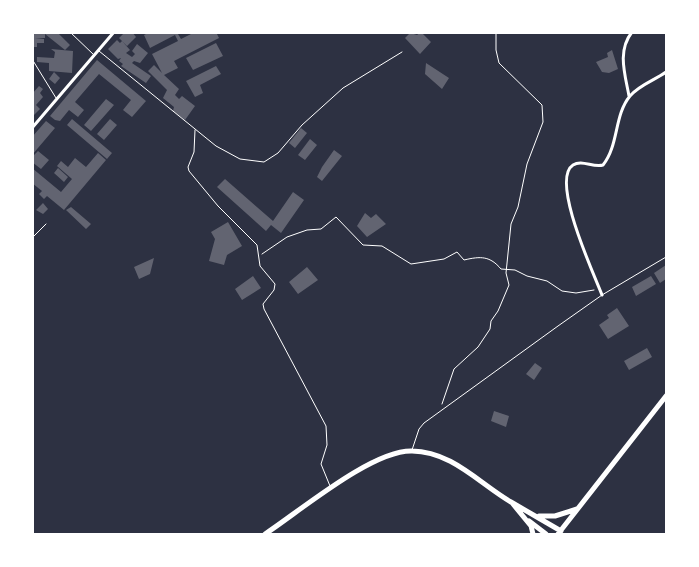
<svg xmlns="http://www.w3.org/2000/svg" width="699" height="567" viewBox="0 0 699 567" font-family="Barlow,sans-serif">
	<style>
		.building { fill: #626471 }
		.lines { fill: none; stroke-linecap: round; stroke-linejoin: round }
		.path { stroke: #fff; stroke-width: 1 }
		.service { stroke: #fff; stroke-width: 1 }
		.minor { stroke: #fff; stroke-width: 3 }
		.trunk { stroke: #fff; stroke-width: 5 }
	</style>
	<rect width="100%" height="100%" fill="#2d3142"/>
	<path class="building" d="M57,32L70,45L65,50L45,34V38H35L44,39V43H37V47H32L33,33Z
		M125,32H132L136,37L127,46L119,38Z
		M150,32H181L178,34L181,39L195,32H216L219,38L174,61L178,68L164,75L179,89L175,95L179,99L182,96L195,106L185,120L173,111L174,107L163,98L167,90L148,71L154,65L162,73L152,54L178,41L175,35L150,48L144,35Z
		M407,32L417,35L421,32L431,42L420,54L405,38L409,34Z
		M117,40L120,43L122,41L130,50L126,53L132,57L135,54L132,51L137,44L148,53L140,63L134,61L132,63L151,76L146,83L121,66L123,64L119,61L121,58L118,59L108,49Z
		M216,43L223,56L193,70L186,58Z
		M51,49L73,51L72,73L49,71V63L37,62V57L54,58L55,52Z
		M612,50L618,69L609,73L602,72L596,62L608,57L607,53Z
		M97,60L146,101L132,117L123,110L131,100L99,74L75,102L84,110L78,117L69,110L60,121L55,120L50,116Z
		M426,63L449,78L442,89L425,74Z
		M216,66L221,74L200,85L203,93L195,97L186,81Z
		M54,72L60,78L55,84L49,79Z
		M39,86L43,89L40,93L43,97L36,105L40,109L32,117V94Z
		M106,99L114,105L91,131L84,125Z
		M72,119L112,153L107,159L67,125Z
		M110,119L117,125L104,140L97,134Z
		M46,121L55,128L32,155V137Z
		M301,128L307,133L295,148L289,143Z
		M310,139L317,145L305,160L298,155Z
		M334,150L342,156L322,181L317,177L322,167Z
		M38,151L49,160L41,169L32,162V157Z
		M98,153L106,160L64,210L47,196L44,199L39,194L42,191L32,183V168L61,192L72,179L57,166L61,161L68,167L75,158L86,167Z
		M58,168L68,177L64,182L54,173Z
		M225,179L273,221L293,192L304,200L281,233L271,225L266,231L217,187Z
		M43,203L48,209L43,214L36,210Z
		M71,207L91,224L86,229L66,210Z
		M365,213L371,218L376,214L386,224L367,237L357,226Z
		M228,222L242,246L227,255L224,265L209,261L215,239L211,232Z
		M154,258L150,274L139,279L134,267Z
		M666,265V279L660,283L654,273Z
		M307,267L318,280L298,294L289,282Z
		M253,276L261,288L242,300L235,289Z
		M651,276L656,284L636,296L632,287Z
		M617,308L629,326L608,339L599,325L609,318L607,315Z
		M647,348L652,357L629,370L624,361Z
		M535,363L542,368L534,380L526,374Z
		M494,411L509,416L506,427L491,421Z"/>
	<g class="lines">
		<path class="path" d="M262,254L287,237L307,230L321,229L336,217L363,245L382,246L411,264L444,259L457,252L464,260C481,256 490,256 501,269L515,270L527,276L547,281L562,291L576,293L594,290
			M442,404L454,369L478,347L490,329L491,321L498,311L509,285L506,273L511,224L518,207L527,164L543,122L542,105L499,63L496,50V32"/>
		<path class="service" d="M70,32L94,55
			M99,51L216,146L240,159L264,162L278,153L302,125L343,88L402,52
			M32,59L56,98
			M195,130L194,152L188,167L189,171L218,206L257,245L260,266L275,284L274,290L263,304L264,309L326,426L327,445L321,464L330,486
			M32,238L46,224
			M412,450L419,429L424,423L558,326L602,295L666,257"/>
		<path class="minor" d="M629,96C625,74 617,51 632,32
			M32,128L114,32
			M602,295C594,274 550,180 573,165C582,159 593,168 603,165C619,145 614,115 630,96C639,85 655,80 666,72"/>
		<path class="trunk" d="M513,504L531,526L533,534
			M539,516H555L577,509
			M529,521L546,534
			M265,534C300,511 372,450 412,451C451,451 480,484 511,502C528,512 544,521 561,531
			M558,534L666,396"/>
	</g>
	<rect width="699" height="567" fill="none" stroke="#ffffff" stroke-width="68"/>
</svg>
